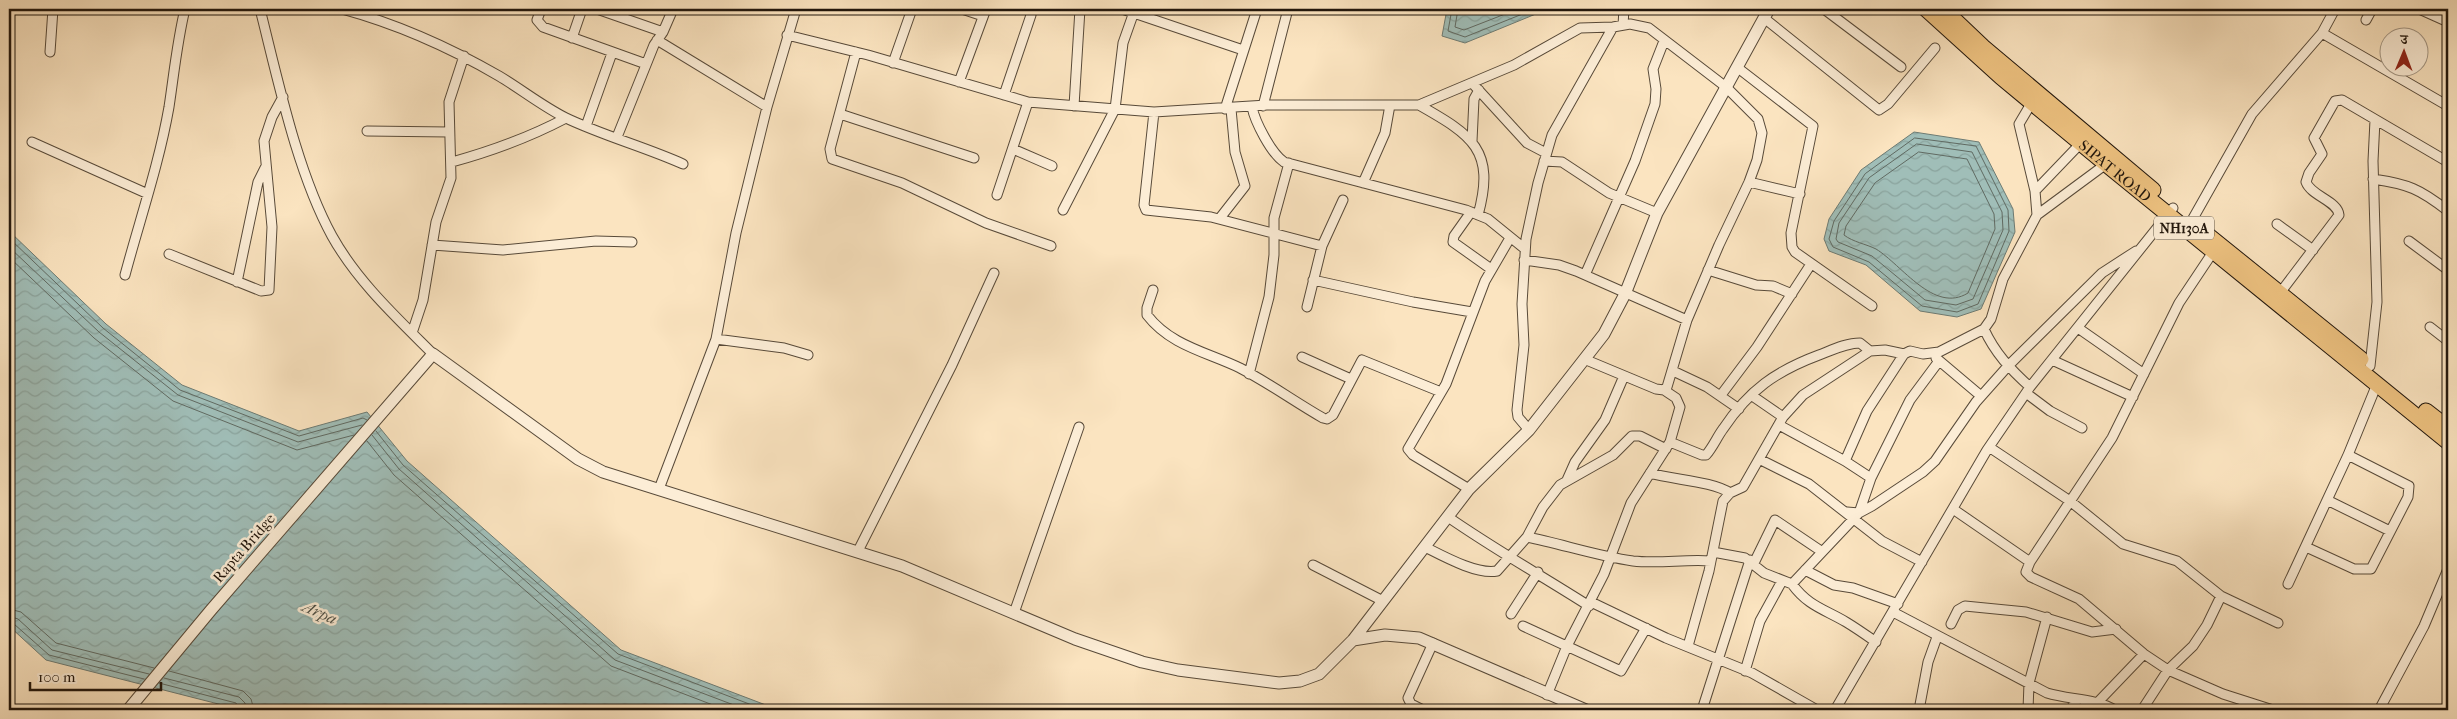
<svg xmlns="http://www.w3.org/2000/svg" width="2457" height="719" viewBox="0 0 2457 719" font-family="'IM FELL French Canon','Noto Serif Devanagari',serif">
	<style>
		.water { fill: url(#water-waves); stroke: #6d7b73 }
		.lines { fill: none; stroke-linecap: round; stroke-linejoin: round }
		.shore { stroke: #606a62; stroke-width: 1 }
		.minor-casing { stroke: #584a39; stroke-width: 11 }
		.tertiary-casing { stroke: #584a39; stroke-width: 13 }
		.trunk-casing { stroke: #21160c; stroke-width: 17 }
		.minor { stroke: #fcedd6; stroke-width: 9 }
		.tertiary { stroke: #fcedd6; stroke-width: 11 }
		.trunk { stroke: #eec280; stroke-width: 15 }
		.labels { text-anchor: middle; stroke-width: 5; stroke-linejoin: round; paint-order: stroke }
		.shield { fill: #fcedd6; stroke: #635649; stroke-width: 1 }
		.shield-label { font-size: 14px; font-weight: bold; fill: #21160c }
		.street-label { font-size: 15px; fill: #21160c; stroke: #fcedd6 }
		.water-label { font-size: 16px; font-style: italic; fill: #4d5148; stroke: #fcedd6 }
	</style>
	<defs>
		<pattern id="water-waves" width="16" height="10" patternUnits="userSpaceOnUse" patternTransform="scale(1.25)"><rect width="16" height="10" fill="#a0beb8"/><path d="M0 5q4-4 8 0t8 0" fill="none" stroke="#8aa39d"/></pattern>
	</defs>
	<rect width="100%" height="100%" fill="#fbe4c0"/>
	<filter id="stains"><feTurbulence type="fractalNoise" baseFrequency=".004" numOctaves="4"/><feColorMatrix values="0 0 0 0 .2 0 0 0 0 .09 0 0 0 0 .02 0 0 0 .5 -.17"/></filter>
	<radialGradient id="worn" r=".72"><stop offset=".6" stop-color="#630" stop-opacity="0"/><stop offset="1" stop-color="#630" stop-opacity=".3"/></radialGradient>
	<path class="water" d="M1447,9H1548L1465,43L1442,36Z
		M1914,132L1979,142L2013,209L2015,232L1981,309L1957,317L1920,311L1866,265L1829,251L1824,239L1829,219L1861,170Z
		M9,231L106,324L182,385L299,431L367,412L407,461L621,650L779,710H242L46,660L9,626Z"/>
	<g class="lines">
		<path class="shore" d="M1452,9L1448,31L1465,37L1535,9
			M1458,9L1455,27L1464,30L1518,9
			M1915,138L1976,146L2008,210L2009,231L1978,304L1957,312L1922,306L1869,262L1833,247L1829,239L1834,221L1865,174Z
			M1917,144L1972,152L2002,212L2003,230L1973,299L1956,305L1925,300L1872,256L1838,242L1836,239L1839,223L1869,178Z
			M1919,152L1967,159L1994,214L1995,229L1968,293C1934,314 1902,265 1876,249C1866,244 1853,242 1844,235L1846,226L1875,183Z
			M9,238L103,328L180,390L299,436L363,418L367,420
			M9,247L99,332L178,395L298,442L362,425
			M9,257L94,338L173,401L297,450L354,435
			M376,431L403,465L618,654L765,710
			M372,435L399,469L615,660L747,710
			M367,441L394,475L611,666L726,710
			M9,609L21,612L56,643L154,668
			M9,616L18,619L52,650L149,674
			M9,622L14,624L49,655L144,679
			M169,671L243,691L251,699L254,710
			M164,678L239,697L245,703L246,710
			M159,683L236,703L240,710"/>
		<defs>
			<path id="minor" d="M260,9C278,80 297,172 332,236C357,281 396,317 433,354
				M342,9C397,24 449,47 499,76C521,89 542,106 566,118C604,136 645,147 683,164
				M541,9L537,20L543,27L646,64
				M597,9L663,32
				M962,9L983,16
				M1122,9L1243,50
				M1824,9L1901,67
				M2419,9L2448,22
				M1764,18L1879,110L1888,104L1935,48
				M2366,20L2372,9
				M1623,25L1624,9
				M2322,33L2448,106
				M787,35L868,55L1028,102L1154,112L1267,105H1419L1514,65L1580,28L1613,27L1630,24L1649,28L1726,87L1758,119L1762,133L1757,160L1749,182L1719,245L1687,320L1667,387L1664,390L1656,389L1584,359
				M572,38L582,9
				M657,40L767,107
				M50,52L53,9
				M856,52L830,149L832,159L902,183L986,223L1051,246
				M893,63L912,9
				M1738,68L1813,126L1791,233L1792,247L1795,252L1872,306
				M959,82L986,9
				M1473,84L1527,143L1546,153
				M1004,95L1031,15
				M1419,105C1472,135 1496,150 1478,215
				M1074,106L1080,9
				M1263,106L1288,9
				M1252,107C1255,122 1271,153 1284,162L1466,210L1488,219L1525,249
				M1225,109L1257,9
				M1154,112L1144,205L1146,210L1211,217L1322,246
				M840,114L974,158
				M586,126L612,53
				M367,131L449,132
				M617,137L654,45L663,32L673,9
				M1472,141L1474,99L1479,90
				M32,142L148,194
				M1013,149L1052,166
				M1544,161L1562,162L1609,193L1657,213
				M452,162C492,151 530,137 566,118
				M2373,179C2408,184 2420,189 2448,211
				M1749,182L1800,194
				M1363,183L1385,133L1390,105
				M2035,191L2081,143
				M997,195L1028,102
				M1063,210L1115,109L1123,43L1135,9
				M1471,212L1454,236L1453,242L1491,269
				M2037,215L2106,164
				M1220,218L1245,186L1235,152L1231,109
				M2191,222L2252,114L2322,33L2335,9
				M2277,224L2313,250
				M2409,241L2448,270
				M432,245L503,250L596,241L632,242
				M2213,252L2179,303L2112,438L2030,562L2026,572L2031,577L2079,599L2144,654L2168,670L2223,694L2273,710
				M169,254L261,291L269,290L272,227L264,141L272,117L283,97
				M1524,260L1559,265L1576,271L1687,320
				M1708,270L1756,285L1773,286L1792,294
				M125,275C140,219 159,164 169,107C174,74 177,42 185,9
				M1585,275L1635,161L1655,104L1656,89L1653,69L1664,41
				M1313,280L1413,302L1472,312
				M237,282L258,182L265,168
				M1153,290L1147,308V315C1171,346 1207,352 1240,368C1269,383 1295,402 1323,418L1327,419L1333,415L1362,360L1441,392
				M2280,293L2339,215C2338,201 2311,196 2306,182L2309,173L2322,154L2314,138L2335,101L2342,100L2448,162
				M1307,307L1322,246L1343,200
				M2430,327L2448,341
				M2078,328L2144,374
				M1984,329C1995,353 2010,369 2030,387
				M412,333L423,300L436,222L451,178L449,102L464,56
				M716,339L784,348L808,355
				M1302,357L1351,379
				M1936,358L1981,396
				M2052,360L2133,397
				M2370,366L2377,302L2373,161L2375,120
				M1673,371L1707,387L1739,409
				M1249,374L1269,297L1274,255V218L1289,163
				M2026,393L2050,411L2082,428
				M1721,395L1757,347L1811,264
				M1751,395L1783,417
				M1779,425L1845,461L1871,478L1910,400L1939,361
				M1529,430L1518,417L1517,410L1524,345L1522,304L1526,239L1538,183L1552,135L1613,27
				M1670,442L1702,455H1706C1713,447 1717,437 1723,429C1749,390 1776,371 1819,355C1832,350 1846,343 1860,343L1870,351
				M1989,447L2070,501L2123,544L2177,561L2221,596L2278,623
				M1759,459L1809,484L1882,541L1922,562
				M1845,461L1867,411L1904,354L1910,351L1923,354L1939,352L1984,329L1991,319L2003,279L2037,215L2035,191L2019,124L2032,102
				M1650,473C1673,480 1712,481 1730,493
				M1567,480L1575,462L1605,420L1624,376
				M659,489L716,339L736,233L767,107L796,9
				M1469,489L1413,455L1408,449L1446,384L1485,281L1510,238
				M2327,500L2390,531
				M1953,509L2030,562
				M1847,512L1859,513L1872,506L1923,472L1935,461L1976,402L2008,366L2102,273L2136,251
				M1448,517C1494,549 1542,576 1589,606
				M1527,537C1562,544 1597,556 1633,561C1659,564 1685,559 1711,561
				M1425,547C1443,556 1477,575 1497,571L1527,537L1543,507L1560,485L1613,455L1632,436H1640L1666,449
				M2306,547L2354,569H2371L2408,497L2409,486L2348,455
				M858,551L952,365L994,273
				M1713,552L1745,558L1764,573L1792,584L1859,513L1871,478
				M1754,563L1775,520L1821,551
				M1313,565L1383,601
				M1805,570L1834,585L1853,588L1898,604
				M1792,584C1808,606 1824,609 1846,622C1856,628 1866,635 1876,642
				M2288,584L2348,455L2377,384
				M1591,602L1666,638L1752,673L1817,710
				M1893,612L2047,693C2070,700 2095,698 2115,710
				M1014,613L1079,427
				M1511,614L1538,572
				M1951,624L1958,610L1965,606L2026,612L2092,632L2116,629
				M1523,626L1621,671L1646,628
				M1688,646L1709,571L1723,501L1730,493L1743,487L1783,417L1803,395L1870,351L1885,350L1904,354
				M1745,671L1760,621L1782,581
				M1547,695L1567,646L1604,574L1631,503L1670,442L1680,407L1676,398L1664,390
				M2098,702L2144,654
				M1423,710L1411,704L1408,698L1433,643
				M1702,710L1750,560
				M1835,710L1987,450L2030,387L2173,208
				M1919,710L1928,662L1937,637
				M2028,710L2029,683L2047,617
				M2070,710L2077,700
				M2142,710L2168,670L2193,646L2207,625L2221,596
				M2379,710L2424,626L2448,569"/>
			<path id="tertiary" d="M1353,640L1385,635L1419,638L1586,710
				M128,710L211,610L433,354L578,459L603,472L902,566L1075,639L1142,662L1178,670L1279,683L1300,681L1319,674L1353,640L1469,489L1529,430L1604,334L1625,294L1657,213L1769,9"/>
			<g id="trunk">
				<path id="s1" d="M1926,9L2001,77L2106,164L2448,442"/>
				<path d="M1943,9L1983,47L2153,190"/>
				<path d="M2194,224L2361,359"/>
				<path d="M2426,411L2448,428"/>
			</g>
		</defs>
		<use href="#minor" class="minor-casing"/>
		<use href="#tertiary" class="tertiary-casing"/>
		<use href="#trunk" class="trunk-casing"/>
		<use href="#minor" class="minor"/>
		<use href="#tertiary" class="tertiary"/>
		<use href="#trunk" class="trunk"/>
	</g>
	<g class="labels">
		<rect class="shield" x="2154" y="216.5" width="60" height="23" rx="4"/>
		<g class="shield-label">
			<text x="2184" y="233">NH130A</text>
		</g>
		<g class="street-label">
			<text dy="5" stroke="none"><textPath href="#s1" startOffset="249">SIPAT ROAD</textPath></text>
			<text transform="translate(244 548) rotate(-49)" y="5">Rapta Bridge</text>
		</g>
		<g class="water-label">
			<text transform="translate(320 612) rotate(24)" y="6">Arpa</text>
		</g>
	</g>
	<rect width="2457" height="719" fill="none" stroke="#fbe4c0" stroke-width="30"/>
	<rect x="10" y="10" width="2437" height="699" fill="none" stroke="#21160c" stroke-width="2.5"/>
	<rect x="15" y="15" width="2427" height="689" fill="none" stroke="#21160c"/>
	<g transform="translate(2404 52) rotate(1)"><circle r="24" fill="#fcedd6" stroke="#a49785"/>
	<path d="M0-4L9 19L0 12L-9 19Z" fill="#8f2418"/>
	<text y="-8" font-size="14" font-weight="bold" text-anchor="middle" fill="#21160c">उ</text>
	</g>
	<path d="M30 682v8h131v-8" fill="none" stroke="#21160c" stroke-width="2.5"/>
	<text x="38" y="682" font-size="15" fill="#21160c" stroke="#fcedd6" stroke-width="4" paint-order="stroke">100 m</text>
	<rect width="100%" height="100%" filter="url(#stains)"/>
	<rect width="100%" height="100%" fill="url(#worn)"/>
</svg>
